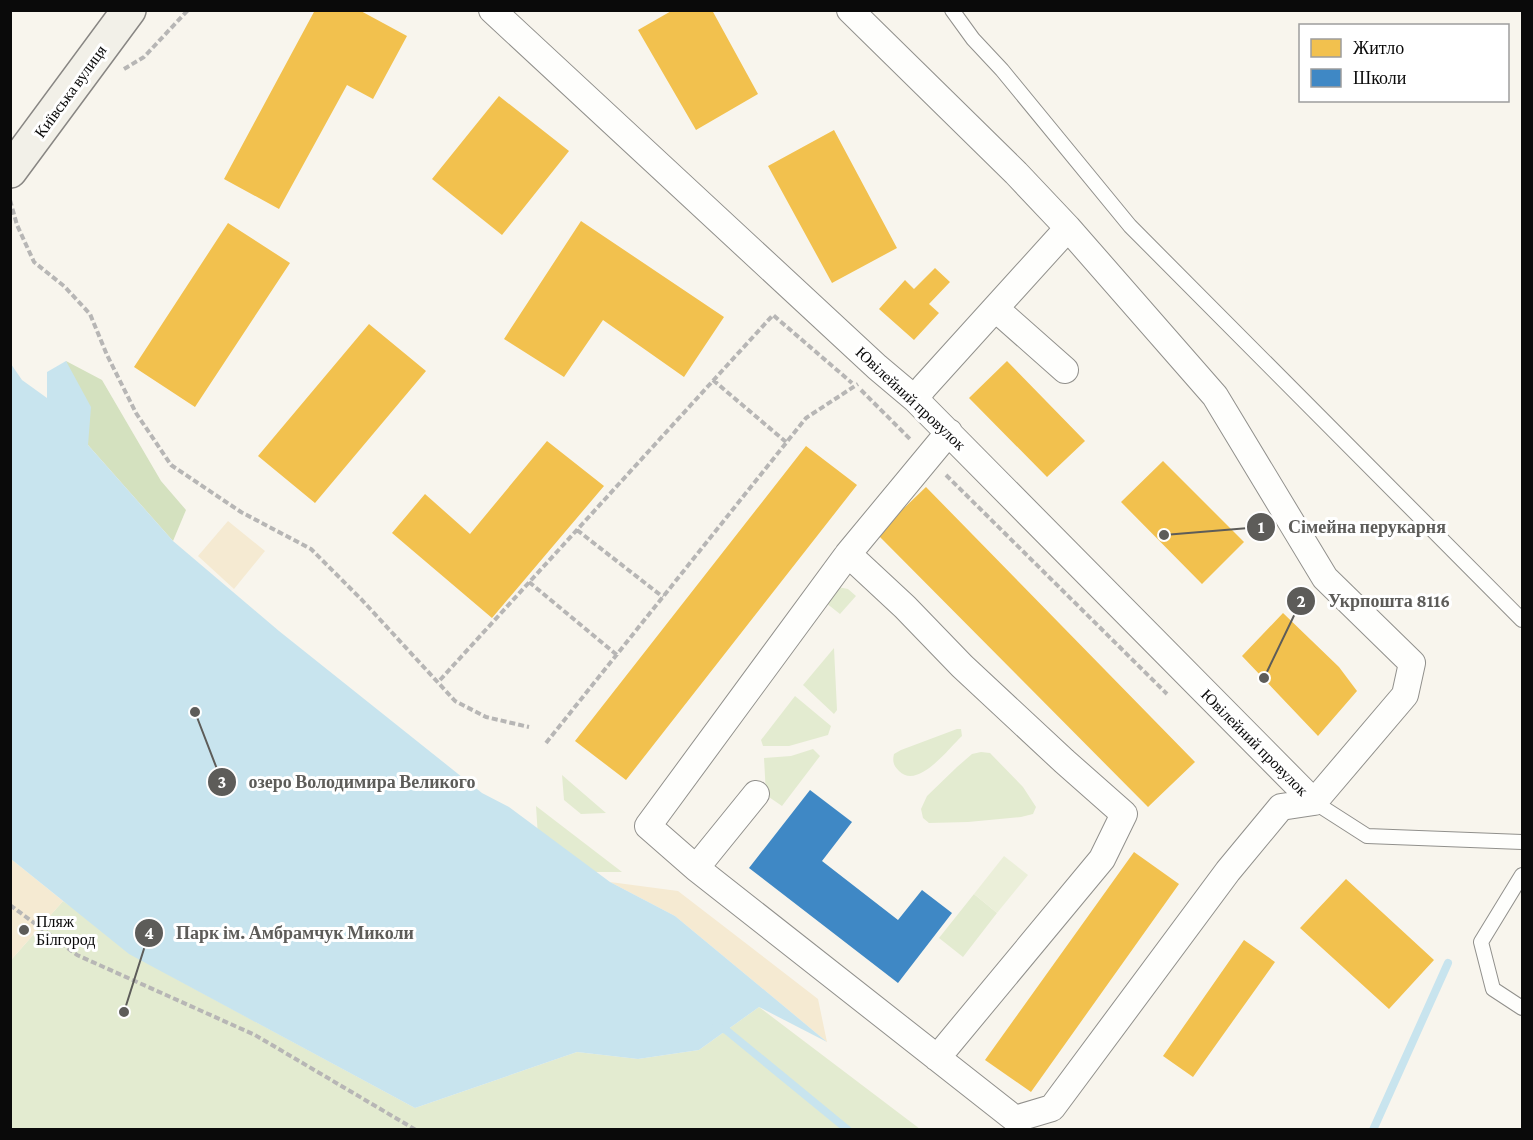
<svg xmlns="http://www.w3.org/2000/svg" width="1533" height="1140" viewBox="0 0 1533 1140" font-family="'Crimson Pro',serif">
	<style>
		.green { fill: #e3ebd0 }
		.forest { fill: #d4e1bf }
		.sand { fill: #f5ead2 }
		.pitch { fill: #ebefd9 }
		.water { fill: #c8e4ee }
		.homes { fill: #f2c14e }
		.schools { fill: #3f88c5 }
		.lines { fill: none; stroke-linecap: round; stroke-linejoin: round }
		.stream { stroke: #c8e4ee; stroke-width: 8 }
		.lane-casing { stroke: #91908c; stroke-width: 16 }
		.street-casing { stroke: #91908c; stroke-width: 28 }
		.secondary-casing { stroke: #888683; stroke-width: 36 }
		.path { stroke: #b7b6b5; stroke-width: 4; stroke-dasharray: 6 3; stroke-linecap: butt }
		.lane { stroke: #fefefc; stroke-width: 14 }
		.street { stroke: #fefefc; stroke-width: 26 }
		.secondary { stroke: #f2f0e8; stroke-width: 33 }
		.poi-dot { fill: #5d5c59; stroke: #fff; stroke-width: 2 }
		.labels { text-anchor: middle; stroke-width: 6; stroke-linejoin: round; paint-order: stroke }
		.street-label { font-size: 16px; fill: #0a0a0a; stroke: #fff }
		.poi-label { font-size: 16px; fill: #0a0a0a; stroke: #fff; text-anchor: start }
		.leader { fill: none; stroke: #5d5c59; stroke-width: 2 }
		.callout-dot { fill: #5d5c59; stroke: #fff; stroke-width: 2 }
		.mark-label { font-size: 18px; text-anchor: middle; font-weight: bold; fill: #fff }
		.callout-label { font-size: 18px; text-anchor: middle; font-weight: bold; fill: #5d5c59; stroke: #fff; stroke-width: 6; stroke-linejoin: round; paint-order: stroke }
	</style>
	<rect width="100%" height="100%" fill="#f8f5ed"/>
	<path class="green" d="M838,587L848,589L856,596L840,614L821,599Z
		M834,648L837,710L834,714L803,685Z
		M795,696L831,726L828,735L789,746H763L761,740Z
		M957,729H961L962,736C948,749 918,790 899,771C894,766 892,762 894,754L901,750Z
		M813,749L820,756L782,806L766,795L764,758L791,756Z
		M981,752L990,753L1023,787L1036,807L1033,814L1021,817L968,822L929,823L923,818L921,809L927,796L957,767L972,754Z
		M562,775L606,813L581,814L564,800Z
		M536,806L622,872H583L538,837Z
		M974,894L997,913L963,957L939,938Z
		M63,901L169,975L415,1108L577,1052L638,1059L699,1050L759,1007L920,1129L11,1130V960Z"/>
	<path class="forest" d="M66,361L102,380L161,481L186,510L173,541L88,445Z"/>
	<path class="sand" d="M228,521L265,551L234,589L198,556Z
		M11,859L63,901L11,960Z
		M610,882L678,891L818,999L827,1042L675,916Z"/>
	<path class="pitch" d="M1004,856L1028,875L997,913L974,894Z"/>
	<path class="water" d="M66,361L91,407L88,445L173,541L279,631L482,793L509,807L610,882L675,916L827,1042L759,1007L699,1050L638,1059L577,1052L415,1108L129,954L11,859V364L22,380L47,398V372Z"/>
	<path class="homes" d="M315,10H359L407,36L373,99L347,85L279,209L224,179Z
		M673,10H712L758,94L696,130L638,30Z
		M499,96L569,151L502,235L432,179Z
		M834,130L897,248L832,283L768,166Z
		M581,221L724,317L684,377L603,320L564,377L504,339Z
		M228,223L290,263L195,407L134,367Z
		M935,268L950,282L929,304L939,313L914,340L879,309L905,280L914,289Z
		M369,324L426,371L315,503L258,456Z
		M1007,361L1085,441L1047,477L969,398Z
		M547,441L604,486L492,618L392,533L425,494L470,534Z
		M806,446L857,485L626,780L575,741Z
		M1163,461L1244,542L1202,584L1121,502Z
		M926,487L1195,762L1148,807L877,534Z
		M1283,613L1339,667L1357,691L1318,736L1242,656Z
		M1134,852L1179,884L1031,1092L985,1060Z
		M1346,879L1434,960L1389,1009L1300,928Z
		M1244,940L1275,962L1193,1077L1163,1056Z"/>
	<path class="schools" d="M810,790L852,822L822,861L898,920L922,890L952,913L898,983L749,868Z"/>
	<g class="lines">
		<path class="stream" d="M716,1027L726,1030L848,1130
			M1373,1130L1448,963"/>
		<defs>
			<path id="lane" d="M952,10L973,39L1002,70L1130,226L1522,620
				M1314,802L1367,836L1522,842
				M1522,875L1481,942L1493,989L1522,1008"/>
			<path id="street" d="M492,10L877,367L915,399L1314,802
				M850,10L1016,173L1068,228L924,387L915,399
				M996,309L1065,370
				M949,432L848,554L648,826L696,868L1015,1119L1052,1108L1228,871L1281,807L1314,802L1405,695L1412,663L1325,578L1215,396L1068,228
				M848,554L905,607L962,666L1064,761L1124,814L1102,859L937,1058
				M696,868L756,794"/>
			<path id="secondary" d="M10,171L129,10"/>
		</defs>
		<use href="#lane" class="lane-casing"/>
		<use href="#street" class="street-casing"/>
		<use href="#secondary" class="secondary-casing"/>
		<path class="path" d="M124,69L144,57L188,10
			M10,200L17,225L34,262L64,286L90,314L107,355L136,413L171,465L241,512L311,549L362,600L455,701L486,717L529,727
			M713,380L786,442
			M861,390L911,440
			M946,475L1167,694
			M577,530L663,597
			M529,582L617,655
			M440,680L773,315L852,383
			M546,743L806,418L858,384
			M10,905L77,955L255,1035L416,1130"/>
		<use href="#lane" class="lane"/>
		<use href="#street" class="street"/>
		<use href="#secondary" class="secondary"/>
	</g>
	<circle class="poi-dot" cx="24" cy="930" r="6"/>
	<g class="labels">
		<g class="street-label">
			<text transform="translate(70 91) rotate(-54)" y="6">Київська вулиця</text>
			<text transform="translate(911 398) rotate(43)" y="6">Ювілейний провулок</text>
			<text transform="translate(1255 742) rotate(45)" y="6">Ювілейний провулок</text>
		</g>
		<g class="poi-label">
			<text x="36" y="927">Пляж<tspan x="36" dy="18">Білгород</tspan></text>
		</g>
	</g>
	<path class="leader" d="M1164 535L1261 527M1264 678L1301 601M195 712L222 782M124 1012L149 933"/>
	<g class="callout-dot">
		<circle cx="1164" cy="535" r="6"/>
		<circle cx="1264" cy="678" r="6"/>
		<circle cx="195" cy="712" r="6"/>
		<circle cx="124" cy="1012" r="6"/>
		<circle cx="1261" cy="527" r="15"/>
		<circle cx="1301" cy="601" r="15"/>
		<circle cx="222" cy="782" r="15"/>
		<circle cx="149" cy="933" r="15"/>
	</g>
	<g class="mark-label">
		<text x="1261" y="533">1</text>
		<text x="1301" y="607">2</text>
		<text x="222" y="788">3</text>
		<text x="149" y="939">4</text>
	</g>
	<g class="callout-label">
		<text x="1367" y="533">Сімейна перукарня</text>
		<text x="1389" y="607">Укрпошта 8116</text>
		<text x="362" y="788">озеро Володимира Великого</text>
		<text x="295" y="939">Парк ім. Амбрамчук Миколи</text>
	</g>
	<rect width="1533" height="1140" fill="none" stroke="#0a0a0a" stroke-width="24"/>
	<rect x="1299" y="24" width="210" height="78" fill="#ffffff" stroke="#9d9d9d" stroke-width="1.5"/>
	<rect x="1311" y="39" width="30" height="18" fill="#f2c14e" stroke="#9d9d9d" stroke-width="1.5"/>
	<text x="1353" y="54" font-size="18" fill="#0a0a0a">Житло</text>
	<rect x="1311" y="69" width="30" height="18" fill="#3f88c5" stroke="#9d9d9d" stroke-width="1.5"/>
	<text x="1353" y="84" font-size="18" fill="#0a0a0a">Школи</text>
</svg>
